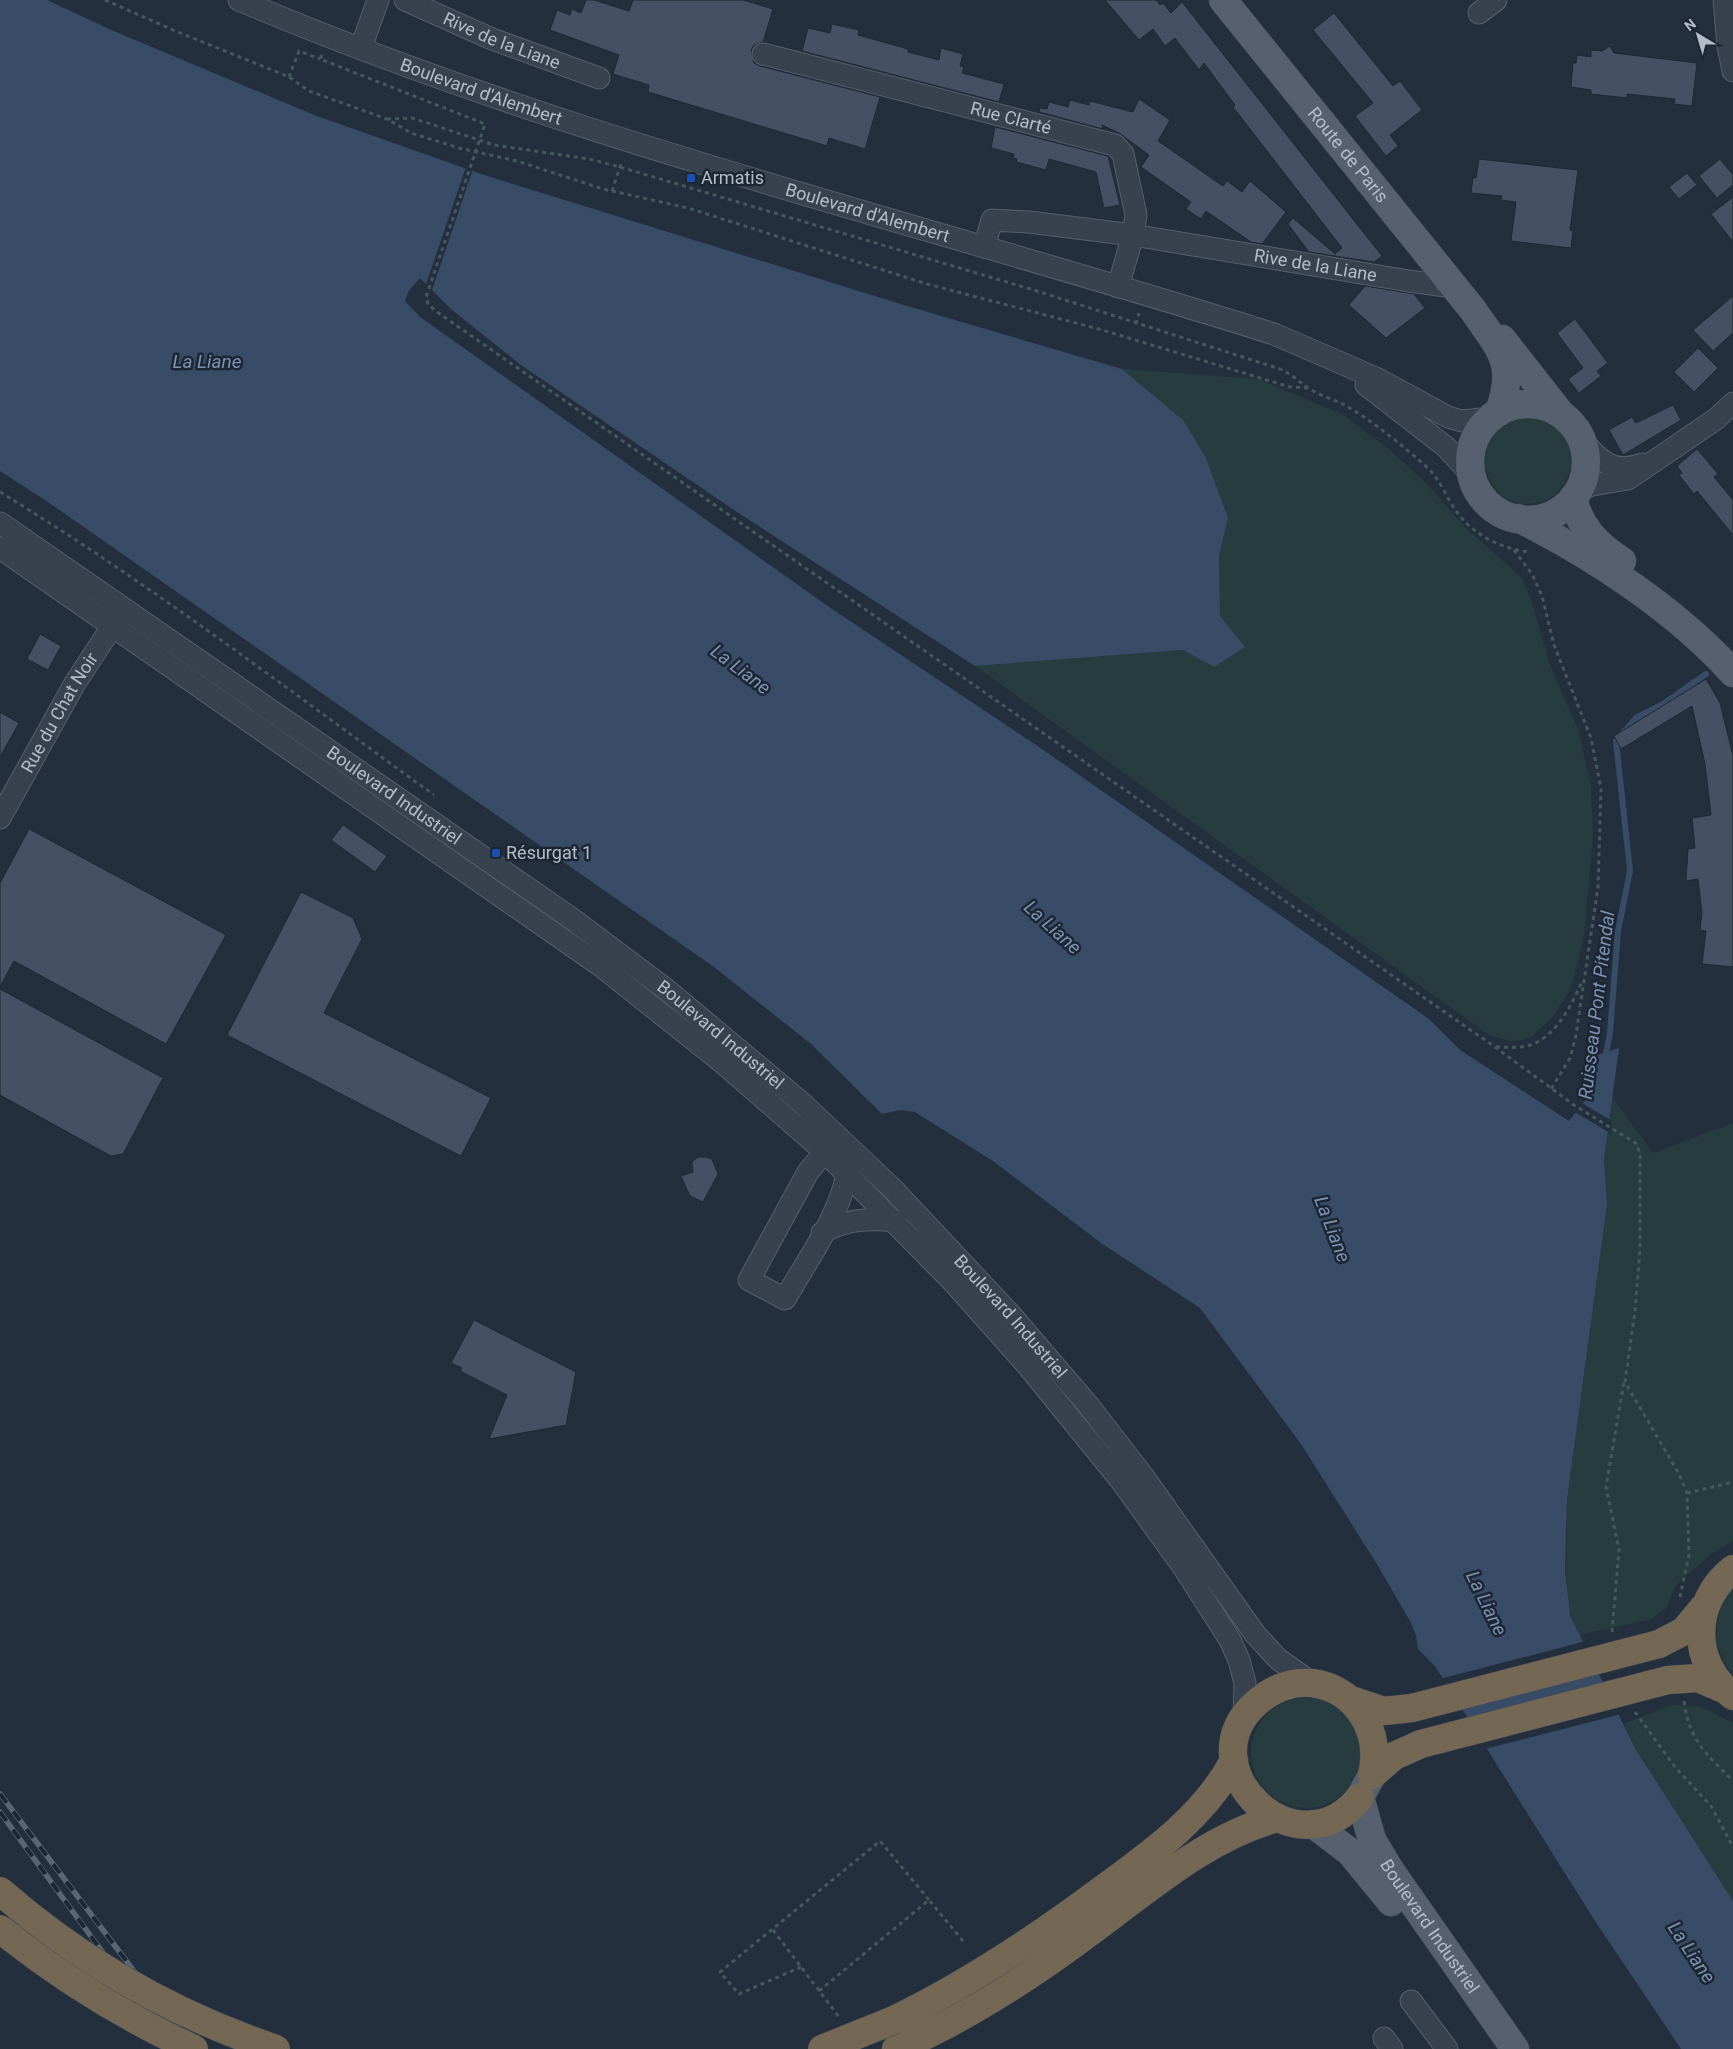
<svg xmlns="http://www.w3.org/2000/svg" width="1733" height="2049" viewBox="0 0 1733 2049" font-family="Roboto,sans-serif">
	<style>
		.green { fill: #263c3f }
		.water { fill: #394c67 }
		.pier { fill: #242f3e }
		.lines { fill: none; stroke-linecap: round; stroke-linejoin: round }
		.stream { stroke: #394c67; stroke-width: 6 }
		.building { fill: #455162; stroke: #1f2835 }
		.minor-casing { stroke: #565f6c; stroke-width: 23 }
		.major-casing { stroke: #414a57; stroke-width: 29 }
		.highway-casing { stroke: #434c59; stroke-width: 29 }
		.path { stroke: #44595c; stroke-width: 3; stroke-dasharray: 4 4; stroke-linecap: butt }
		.minor { stroke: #38414e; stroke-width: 21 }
		.major { stroke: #56606e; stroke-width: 28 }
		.highway { stroke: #746855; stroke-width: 28 }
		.rail-casing { stroke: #5a6575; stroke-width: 5.5 }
		.rail { stroke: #1d2633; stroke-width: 4; stroke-dasharray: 11; stroke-linecap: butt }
		.highway-bridge-casing { stroke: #434c59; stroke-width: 29; stroke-linecap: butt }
		.highway-bridge { stroke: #746855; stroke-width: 28 }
		.transit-dot { fill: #1a4fb4; stroke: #1d2633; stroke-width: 2 }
		.labels { text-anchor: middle; stroke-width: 5; stroke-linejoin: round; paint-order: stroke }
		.street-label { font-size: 18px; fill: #b4bcc9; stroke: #1d2633 }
		.poi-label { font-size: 18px; fill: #b4bcc9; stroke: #1d2633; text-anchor: start }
		.water-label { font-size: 19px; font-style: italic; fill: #7c92b1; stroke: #1d2633 }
	</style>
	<rect width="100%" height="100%" fill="#242f3e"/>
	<path class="green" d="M1122,369L1258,379L1342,414L1390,450L1429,486L1464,526L1522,578L1532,603L1549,662L1579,732L1591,787L1593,835L1584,936L1574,978L1569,992L1551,1019L1532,1036L1521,1040L1510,1041L1489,1035L975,666L1183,650L1214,667L1220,616L1219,556L1228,518L1183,420Z
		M1485 461a43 43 0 1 1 86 0a43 43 0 1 1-86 0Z
		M1612,1097L1653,1153L1733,1123V1541L1711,1554L1676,1585L1666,1608L1652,1619L1580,1635L1570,1615L1566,1593L1567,1499L1607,1205L1604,1159Z
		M1733,1589V1674C1711,1650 1711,1614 1733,1589Z
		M1251 1753a55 55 0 1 1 110 0a55 55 0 1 1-110 0Z
		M1671,1705L1702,1707L1733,1723V1901L1635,1748L1624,1724Z"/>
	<path class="water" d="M0,0H47L109,29L314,115L487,176L904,305L1122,369L1183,420L1206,458L1228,518L1219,556L1220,616L1245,647L1214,667L1183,650L975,666L737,512L521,365L451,309L420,278L408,292L405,301L420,317L832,609L1039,747L1429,1019L1460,1050L1569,1121L1587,1098L1597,1055L1619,1048L1604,1159L1607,1205L1567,1499L1565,1571L1570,1615L1635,1748L1733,1901V2049H1681L1593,1918L1435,1666L1418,1649L1416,1635L1410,1621L1375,1561L1301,1444L1200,1308L1101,1243L993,1161L915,1112L900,1110L882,1114L811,1044L714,967L48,502L0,471Z"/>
	<path class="pier" d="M466,167L473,169L431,293L425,287Z
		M1580,1102L1612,1121L1610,1133L1573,1111Z
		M1586,1641L1601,1673L1460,1710L1440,1679Z
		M1606,1683L1622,1714L1485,1749L1466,1719Z"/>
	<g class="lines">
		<path class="stream" d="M1605,1059L1610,1033L1618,931L1630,871L1616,741L1636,718L1663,704L1706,674"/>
	</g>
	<path class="building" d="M586,0H594L629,11L633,0H743L773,9L763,42L754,45L751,50L754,63L760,66L880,97L865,149L829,138L827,146L648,92L649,85L613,74L619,55L550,30L557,10L570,15L572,9L581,13Z
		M1105,0H1156L1160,5L1163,3L1171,13L1182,2L1382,256L1374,262L1309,252L1288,224L1293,218L1335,254L1342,248L1233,107L1235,105L1204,63L1199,70L1175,38L1165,46L1153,29L1139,40Z
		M1334,13L1393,86L1400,81L1422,110L1390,135L1398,146L1386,156L1355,116L1373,103L1313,30Z
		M832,24L859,30L858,35L908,49V52L939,60L941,48L963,54L960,66L964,67L962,73L1004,84L999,102L802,51L808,28L830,33Z
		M1610,46L1614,53L1697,63L1692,106L1674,104L1675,99L1627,94V98L1591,94V90L1571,87L1573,63H1576L1577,55L1591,57V50L1602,51Z
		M1139,99L1170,120L1158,141L1223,186L1227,181L1242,192L1250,181L1286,212L1262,244L1251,242L1206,211L1201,219L1186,209L1191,202L1141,167L1149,155L1119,133L1102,125L1103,129L1039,112L1040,108L1047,109L1049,102L1068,107L1070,100L1089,105L1090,101L1133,112Z
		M995,127L1108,156L1120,205L1104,208L1096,172L1049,159L1046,170L1016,162L1017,159L1013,158L1014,154L991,148Z
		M1479,159L1578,170L1570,230L1573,231L1571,248L1511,241L1516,202L1501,200L1502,196L1471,193L1473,178H1476Z
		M1720,159L1733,175V185L1717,198L1699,176Z
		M1687,173L1697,185L1679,199L1669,187Z
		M1733,197V242L1711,214Z
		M1365,286L1414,294L1425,308L1386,338L1349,305Z
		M1733,296V333L1713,351L1693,330Z
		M1575,319L1608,363L1597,371L1601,376L1579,393L1568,379L1583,368L1557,333Z
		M1698,348L1718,368L1694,392L1674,372Z
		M1673,405L1681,420L1623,455L1609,430L1632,417L1636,423Z
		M1697,449L1718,474L1714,477L1733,500V535L1697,491L1694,494L1679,475L1682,473L1677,466Z
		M40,634L61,646L48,670L27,659Z
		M1706,679L1720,703L1733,756V967L1702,964L1706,931L1700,930L1702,913L1698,879L1686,881L1688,849L1695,848L1692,818L1711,815L1705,764L1692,706L1621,749L1614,736Z
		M0,712L19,723L0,757Z
		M343,825L387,856L375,872L331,840Z
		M29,829L226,935L166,1044L14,961L0,987V883Z
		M301,892L353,918L362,939L324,1013L491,1098L461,1156L227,1035Z
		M0,989L163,1078L123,1154L111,1156L0,1095Z
		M698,1157H706L712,1159L718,1174L703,1202L690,1196L681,1176L693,1172L692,1162Z
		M474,1320L576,1372L566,1425L489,1439L507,1395L460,1371L462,1368L451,1363Z"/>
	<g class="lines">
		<defs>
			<g id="minor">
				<path id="s1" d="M239,0C574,142 928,224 1274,334L1378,379L1448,417L1462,421L1491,418"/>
				<path id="s2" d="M405,0L492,39L599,78"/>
				<path d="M1724,0L1728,46L1733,71"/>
				<path d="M1479,13L1496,0"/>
				<path d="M361,48L378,0"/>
				<path id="s3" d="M763,54L1115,145L1123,154L1136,215L1133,235L1118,287"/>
				<path id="s4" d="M984,247L992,220L1029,222L1133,235L1409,281L1453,287"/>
				<path d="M1366,385L1446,447L1472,475"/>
				<path d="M1582,440C1600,461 1614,475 1642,464"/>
				<path d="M1579,490L1592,485L1628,479L1716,419L1733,403"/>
				<path id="s5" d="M0,523L571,918L667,990L802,1103L893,1189L1011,1315L1089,1406L1143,1476L1255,1634L1278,1659L1312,1683"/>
				<path d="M0,548L601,966L723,1063L824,1151L955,1284L1027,1365L1122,1482L1184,1568L1230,1640L1239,1660L1245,1683L1244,1718"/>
				<path id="s6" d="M0,818L75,683L121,613"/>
				<path d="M833,1142L808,1172L749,1280L785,1299C809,1257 844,1210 849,1162"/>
				<path d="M822,1233C846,1219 869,1218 896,1221"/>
				<path d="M1411,2001L1447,2049"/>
				<path d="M1384,2038L1392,2049"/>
			</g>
			<g id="major">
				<path id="s7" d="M1223,0L1473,310C1500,350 1517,362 1499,412"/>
				<path d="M1502,339L1560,413"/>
				<circle cx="1528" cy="462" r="58"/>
				<path d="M1573,498C1580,528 1597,545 1622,561"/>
				<path d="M1518,518C1594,556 1676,610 1733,673"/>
				<path id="s8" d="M1370,1779L1360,1797L1372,1840L1390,1870L1515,2049"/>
				<path d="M1313,1824L1350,1852L1391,1902"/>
			</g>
			<path id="highway" d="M1733,1569C1691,1602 1690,1663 1733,1696
				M1659,1644L1684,1631L1704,1607
				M1668,1680L1698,1678L1724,1689
				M1351,1700L1384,1711L1412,1708
				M1372,1775L1394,1756L1421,1744
				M1360,1797C1298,1876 1184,1768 1256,1703C1272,1689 1291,1681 1312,1683C1358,1689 1382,1733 1372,1775
				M894,2020C968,1984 1036,1939 1103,1889C1151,1854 1206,1815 1234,1760
				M896,2049C965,2019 1030,1977 1090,1932C1149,1889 1205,1838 1277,1818"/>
		</defs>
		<use href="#minor" class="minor-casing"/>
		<use href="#major" class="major-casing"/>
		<use href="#highway" class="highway-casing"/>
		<path class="path" d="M105,0L173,30L289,77L309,91L387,119L411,133L459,148L517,161L603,189L688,208L927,284L1099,329L1290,387L1308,388
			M322,55L320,59L485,124L426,297L428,304L437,312L1495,1047L1574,1105L1637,1144L1640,1156V1249L1635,1311L1625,1382L1679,1474L1687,1493L1689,1555L1680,1597
			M289,77L299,51L320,59
			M387,119L412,118L494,145L589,159L620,167L1037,291L1280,369C1293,375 1298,381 1308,388C1319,395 1332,399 1343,404C1373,421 1402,445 1428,468C1438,478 1444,491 1451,503C1468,532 1495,547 1528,552
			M612,191L622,161
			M1136,324L1139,313
			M0,492C151,584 291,692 434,795
			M1514,550L1532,574L1542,596L1554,645L1591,738L1601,789L1598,887L1576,1035L1570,1058L1551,1089
			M1496,1047C1506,1047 1517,1048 1527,1046C1555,1039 1572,1005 1582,981
			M1687,1493L1733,1482
			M1612,1632L1619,1550L1606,1487L1624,1382
			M1684,1701C1690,1742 1705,1752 1733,1781
			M1635,1712L1675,1767L1711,1806L1733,1847
			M773,1930L839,2017
			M801,1967L739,1994L720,1972L880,1841L929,1900
			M819,1991L929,1900L963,1941"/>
		<use href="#minor" class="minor"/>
		<use href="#major" class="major"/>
		<use href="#highway" class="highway"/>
		<defs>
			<path id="rail" d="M0,1794L193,2049
				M0,1812L120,1976L179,2049"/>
		</defs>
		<use href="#rail" class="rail-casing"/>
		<use href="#rail" class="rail"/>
		<defs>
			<path id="highway-bridge" d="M1412,1708L1659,1644
				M1421,1744L1668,1680
				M0,1891C80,1961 175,2015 276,2049
				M0,1929C60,1977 124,2017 194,2049
				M822,2049L894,2020"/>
		</defs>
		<use href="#highway-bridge" class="highway-bridge-casing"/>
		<use href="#highway-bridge" class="highway-bridge"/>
	</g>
	<g class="transit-dot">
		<rect x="686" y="173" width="10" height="10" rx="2.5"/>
		<rect x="491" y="848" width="10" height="10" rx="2.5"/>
	</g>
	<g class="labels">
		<g class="street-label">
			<text dy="6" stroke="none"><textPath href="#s2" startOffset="105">Rive de la Liane</textPath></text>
			<text dy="6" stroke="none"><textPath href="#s1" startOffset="259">Boulevard d'Alembert</textPath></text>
			<text dy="6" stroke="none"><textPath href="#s3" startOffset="256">Rue Clarté</textPath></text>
			<text dy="6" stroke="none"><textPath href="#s7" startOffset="199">Route de Paris</textPath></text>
			<text dy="6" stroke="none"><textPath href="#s1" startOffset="664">Boulevard d'Alembert</textPath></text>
			<text dy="6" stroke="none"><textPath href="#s4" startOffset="355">Rive de la Liane</textPath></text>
			<text dy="6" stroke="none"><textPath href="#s6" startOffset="121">Rue du Chat Noir</textPath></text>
			<text dy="6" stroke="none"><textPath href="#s5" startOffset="479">Boulevard Industriel</textPath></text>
			<text dy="6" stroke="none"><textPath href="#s5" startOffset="884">Boulevard Industriel</textPath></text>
			<text dy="6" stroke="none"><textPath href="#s5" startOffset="1289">Boulevard Industriel</textPath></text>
			<text dy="6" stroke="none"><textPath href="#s8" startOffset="169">Boulevard Industriel</textPath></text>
		</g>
		<g class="poi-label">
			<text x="701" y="184">Armatis</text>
			<text x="506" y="859">Résurgat 1</text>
		</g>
		<g class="water-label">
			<text x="207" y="368">La Liane</text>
			<text transform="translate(741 669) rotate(37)" y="7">La Liane</text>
			<text transform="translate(1053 927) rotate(42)" y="7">La Liane</text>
			<text transform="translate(1596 1005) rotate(-83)" y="7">Ruisseau Pont Pitendal</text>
			<text transform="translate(1333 1229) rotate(69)" y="7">La Liane</text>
			<text transform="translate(1487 1603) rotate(64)" y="7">La Liane</text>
			<text transform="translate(1692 1952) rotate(56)" y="7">La Liane</text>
		</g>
	</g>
	<g transform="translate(1698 35) rotate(322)" stroke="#1d2633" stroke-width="4" paint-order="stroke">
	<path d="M0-4L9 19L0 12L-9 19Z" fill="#b4bcc9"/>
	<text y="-8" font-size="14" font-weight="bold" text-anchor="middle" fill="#b4bcc9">N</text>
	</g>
</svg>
